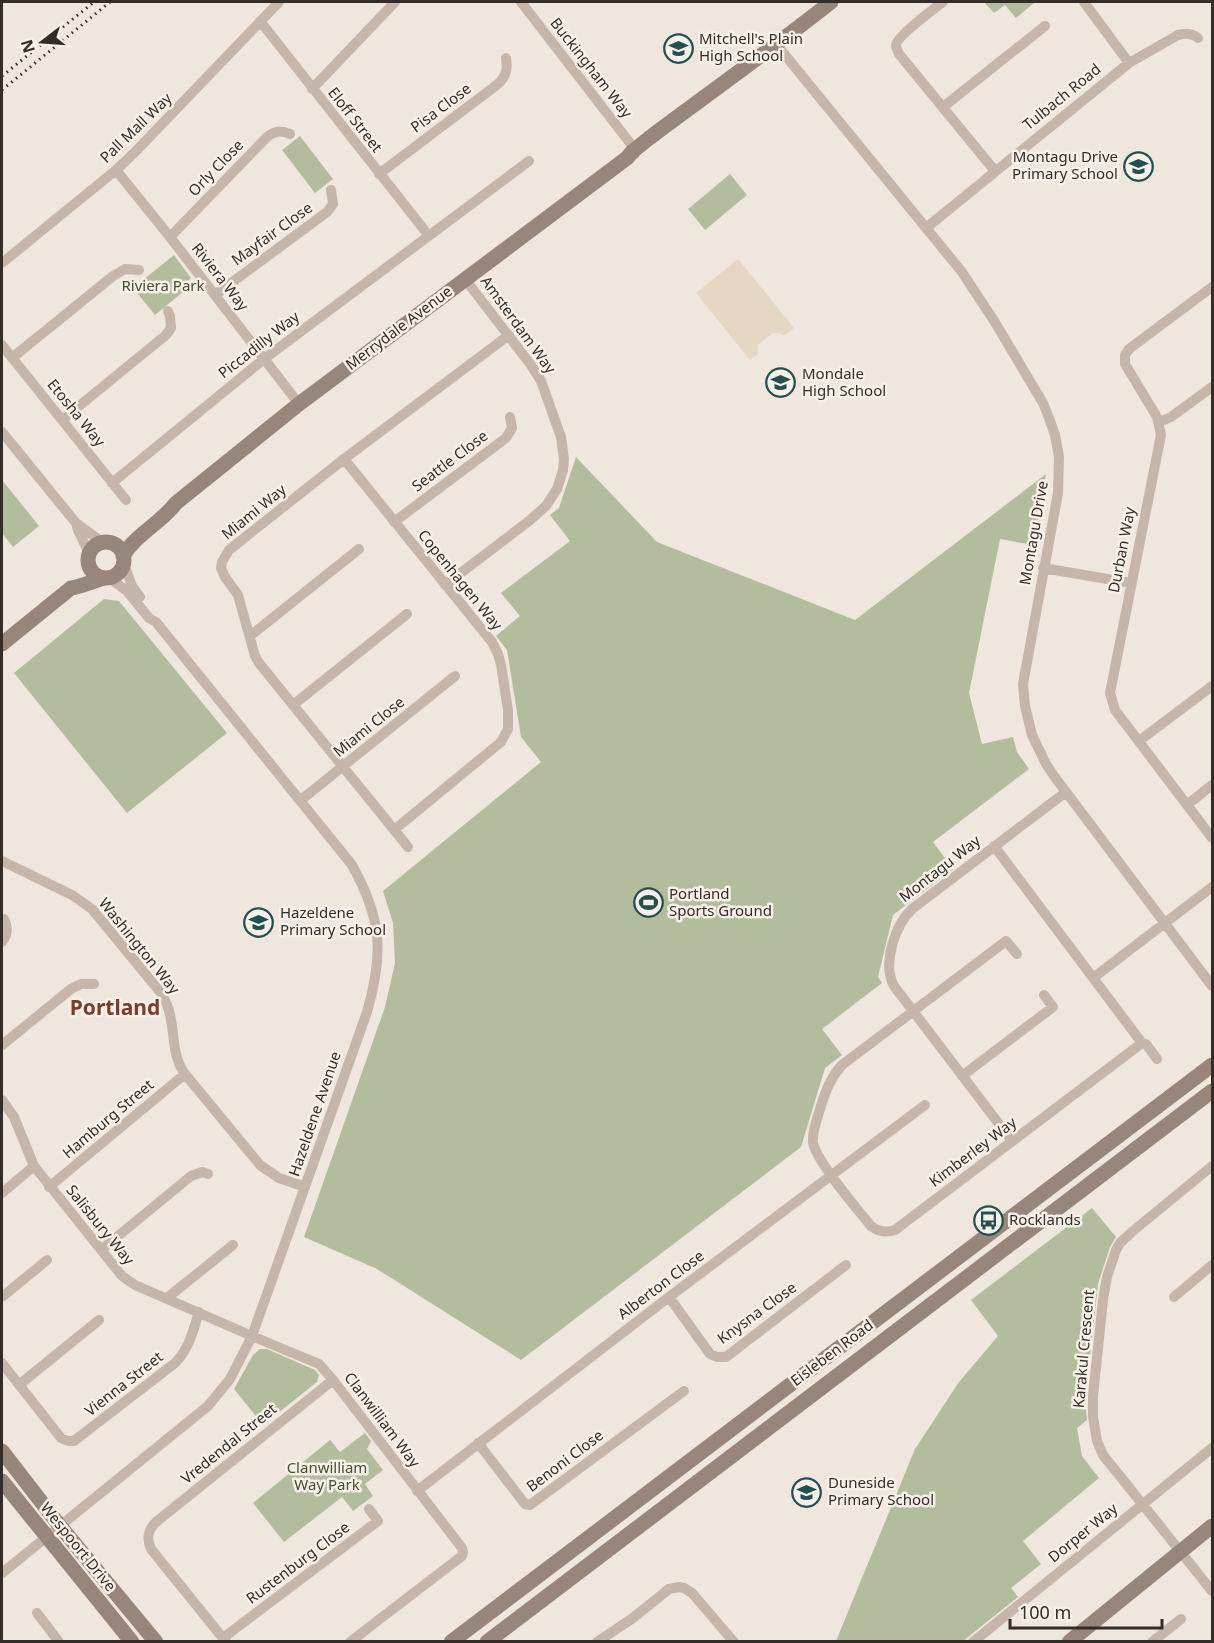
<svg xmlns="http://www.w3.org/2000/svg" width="1214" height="1643" viewBox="0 0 1214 1643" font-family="'Noto Sans',sans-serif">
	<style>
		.green { fill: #b3bd9e }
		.plaza { fill: #e6d7c5 }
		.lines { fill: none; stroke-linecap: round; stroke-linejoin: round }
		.street { stroke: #c6b6aa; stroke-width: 10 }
		.secondary { stroke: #99867b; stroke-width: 15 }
		.rail { stroke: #342c29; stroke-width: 3; stroke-dasharray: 1.5 4.5; stroke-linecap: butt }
		.labels { text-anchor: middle; stroke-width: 5; stroke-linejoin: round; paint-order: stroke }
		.poi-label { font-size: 15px; fill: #342c29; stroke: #f7f0e8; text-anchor: start }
		.street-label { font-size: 15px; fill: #342c29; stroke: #f7f0e8 }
		.park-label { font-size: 15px; fill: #44502f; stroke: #f7f0e8 }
		.district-label { font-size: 21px; font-weight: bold; fill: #7b3c2a; stroke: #f7f0e8 }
	</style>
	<rect width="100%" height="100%" fill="#efe6dd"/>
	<path class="green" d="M984,2H1035L1016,18L1005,5L994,13Z
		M300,136L333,179L315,193L282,150Z
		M730,174L747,195L705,230L688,209Z
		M174,255L191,278L186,283L189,287L155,315L133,288Z
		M576,457L657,542L855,620L1046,474L1033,545L1000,539L969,693L982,744L1013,737L1017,752L1029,769L933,842L953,869L893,915L878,977L882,983L822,1029L842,1055L825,1068L801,1147L521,1360L377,1269L304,1237L385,1007L395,963L393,923L383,891L541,762L521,737L507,650L496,636L520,616L501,593L570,541L550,515L559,508Z
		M2,480L39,526L13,547L2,533Z
		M104,599L119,601L227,733L127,813L14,673Z
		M1092,1208L1116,1237L1110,1247L1098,1284L1085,1401L1087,1420L1077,1428L1082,1456L1099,1478L1023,1541L1041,1564L1011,1588L1018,1597L963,1641H836L915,1449L959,1382L998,1336L971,1300Z
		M260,1349H267L315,1370L319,1375L317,1382L263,1425L234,1389L253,1355Z
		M365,1433L371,1441L367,1449L383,1470L365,1484L373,1496L353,1511L342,1497L284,1542L253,1503L330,1440L340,1452Z"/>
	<path class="plaza" d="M738,259L794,328L784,336L782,334L773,333L758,345V354L750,360L696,293Z"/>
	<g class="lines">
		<path class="street" d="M521,2L630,143L635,154
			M943,2C934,9 897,36 896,45C896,49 898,51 899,54L995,171
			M1084,2L1129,63
			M260,21L429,236
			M776,44L962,272L996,324L1043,403L1049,418L1055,435L1059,457L1058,493L1023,684L1025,706L1032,735L1046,764L1054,776L1212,986
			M312,89L395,2
			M943,107L1045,26
			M116,170L170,237L299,404
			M379,174L498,84C506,76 508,70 506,58
			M926,228L1129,63L1178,35C1187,33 1191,33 1198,38
			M170,237L267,137C275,131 280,130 290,134
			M2,263L116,170L136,151L279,2
			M1212,287L1129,349L1125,355V364L1157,417L1161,435L1110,693L1115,710L1212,838
			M215,295L327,212L333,204L331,190
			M2,345L126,500
			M12,358L113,276L125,269L139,270
			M62,420L166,335L171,328L170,316L168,311
			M1159,422L1171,417L1212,387
			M2,432L76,523L102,542
			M344,459L492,642L498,654L501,665L508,710V729L501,742L394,830
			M112,483L264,359L529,161
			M394,522L506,438L512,428L510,417
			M76,523L78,530L89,553
			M123,562L132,586L140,597
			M1043,568L1131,583
			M445,585L529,521L546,506L557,489L563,470L564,459L561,437L541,381L531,365L465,279
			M250,636L359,549
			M293,705L407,614
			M1139,741L1212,686
			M301,800L455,676
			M1187,805L1212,785
			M994,846L1142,1043L895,1230C886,1233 879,1232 871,1226C858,1210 815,1160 813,1142C812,1130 818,1117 821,1106C826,1090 831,1077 842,1065L1006,941L1017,954
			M408,847L259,663L255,656L238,595L225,577L221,568L222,562L229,550L344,459L509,335
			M2,861L72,895L92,909L161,993C165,1000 169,1007 170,1015C175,1036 172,1056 185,1074L260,1165L279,1178L305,1187
			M2,942C8,934 8,928 4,919
			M1093,978L1212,887
			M1142,1043L1146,1044L1157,1059
			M2,1045L71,989L81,984H94
			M962,1076L1053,1007L1044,995
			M2,1100L14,1117L34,1166L122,1276L135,1285L252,1336L319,1364L333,1380L462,1548L463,1553L462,1556L350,1642
			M1012,1141L894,986C882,964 895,925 912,909L1066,792
			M1212,1166L1133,1231L1120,1243L1116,1250L1107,1277L1103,1300L1093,1396V1417L1097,1441L1103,1455L1212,1591
			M49,1187L185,1074
			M2,1193L34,1166
			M101,1250L191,1176L202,1172L208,1174
			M2,1297L47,1260
			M669,1297L710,1354L717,1357H726L846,1265
			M1174,1297L1212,1265
			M167,1298L233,1245
			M2,1363L61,1438L68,1441H74L175,1363C189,1349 193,1331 199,1312
			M19,1385L99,1320
			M478,1443L525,1504L530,1505L684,1391
			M417,1491L669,1297L925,1105
			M2,1573L208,1406L230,1379L252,1336L367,1012C384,953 382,919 352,865L156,622L149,618L127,591L109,578
			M37,1613L59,1642
			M223,1638L378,1521L369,1509
			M226,1642L151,1549C146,1538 148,1530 156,1522L333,1380
			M597,1642L633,1618L669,1589L679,1587L684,1588L692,1593L734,1642
			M973,1642L1212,1448
			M1152,1642L1181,1619"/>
		<path class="secondary" d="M88 560a18 18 0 1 1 36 0a18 18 0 1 1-36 0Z
			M123,556C136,534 161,523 176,503L299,404L627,158L633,151L648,139C709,93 772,49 831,2
			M2,644L71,588C80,587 94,581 104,578
			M2,1451L60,1526L156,1642
			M2,1481L132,1642
			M451,1642L1212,1065
			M487,1642L1212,1091
			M1069,1642L1212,1526"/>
		<path class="rail" d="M2,76L94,2
			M2,90L110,2"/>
	</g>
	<defs>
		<symbol id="school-ring" viewBox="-11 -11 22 22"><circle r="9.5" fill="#f7f0e8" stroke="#234f51" stroke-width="1.5"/><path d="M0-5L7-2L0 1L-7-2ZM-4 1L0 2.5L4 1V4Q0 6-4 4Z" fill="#234f51"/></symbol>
		<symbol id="stadium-ring" viewBox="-11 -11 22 22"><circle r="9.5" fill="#f7f0e8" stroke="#234f51" stroke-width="1.5"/><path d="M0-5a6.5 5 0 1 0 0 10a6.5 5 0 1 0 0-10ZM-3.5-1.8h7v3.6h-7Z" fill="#234f51"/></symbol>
		<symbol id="bus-ring" viewBox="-11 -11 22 22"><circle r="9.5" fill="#f7f0e8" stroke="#234f51" stroke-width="1.5"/><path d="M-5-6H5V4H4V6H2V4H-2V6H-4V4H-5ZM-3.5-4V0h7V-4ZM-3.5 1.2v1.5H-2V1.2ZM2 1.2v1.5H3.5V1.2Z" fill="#234f51"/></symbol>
	</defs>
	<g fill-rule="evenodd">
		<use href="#school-ring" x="662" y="32" width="33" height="33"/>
		<use href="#school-ring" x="1122" y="150" width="33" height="33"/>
		<use href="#school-ring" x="764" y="366" width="33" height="33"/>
		<use href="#stadium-ring" x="632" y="886" width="33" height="33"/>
		<use href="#school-ring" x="242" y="906" width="33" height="33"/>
		<use href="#bus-ring" x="972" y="1204" width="33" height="33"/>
		<use href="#school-ring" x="790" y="1476" width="33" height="33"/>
	</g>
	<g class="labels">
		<g class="poi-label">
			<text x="699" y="44">Mitchell's Plain<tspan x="699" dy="17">High School</tspan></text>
			<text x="1118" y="162" text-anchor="end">Montagu Drive<tspan x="1118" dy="17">Primary School</tspan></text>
			<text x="802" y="379">Mondale<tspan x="802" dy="17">High School</tspan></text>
			<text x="669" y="899">Portland<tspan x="669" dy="17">Sports Ground</tspan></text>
			<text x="280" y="918">Hazeldene<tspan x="280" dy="17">Primary School</tspan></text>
			<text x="1009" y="1225">Rocklands</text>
			<text x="828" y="1488">Duneside<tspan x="828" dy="17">Primary School</tspan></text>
		</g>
		<g class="street-label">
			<text transform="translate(591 68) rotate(52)" y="5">Buckingham Way</text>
			<text transform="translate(1062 97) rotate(-39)" y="5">Tulbach Road</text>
			<text transform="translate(441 108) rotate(-37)" y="5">Pisa Close</text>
			<text transform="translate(355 120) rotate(52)" y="5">Eloff Street</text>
			<text transform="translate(136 128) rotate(-44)" y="5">Pall Mall Way</text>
			<text transform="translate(216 168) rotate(-46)" y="5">Orly Close</text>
			<text transform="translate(272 234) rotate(-36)" y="5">Mayfair Close</text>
			<text transform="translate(220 277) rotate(52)" y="5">Riviera Way</text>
			<text transform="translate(518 325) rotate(54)" y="5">Amsterdam Way</text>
			<text transform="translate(399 328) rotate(-37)" y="5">Merrydale Avenue</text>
			<text transform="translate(259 345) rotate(-38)" y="5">Piccadilly Way</text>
			<text transform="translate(76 413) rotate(51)" y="5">Etosha Way</text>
			<text transform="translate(450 461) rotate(-37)" y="5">Seattle Close</text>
			<text transform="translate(254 512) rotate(-39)" y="5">Miami Way</text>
			<text transform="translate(1034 533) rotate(-80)" y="5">Montagu Drive</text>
			<text transform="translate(1122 550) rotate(-79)" y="5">Durban Way</text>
			<text transform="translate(460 580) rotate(51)" y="5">Copenhagen Way</text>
			<text transform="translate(369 727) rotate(-39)" y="5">Miami Close</text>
			<text transform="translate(940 869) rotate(-38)" y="5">Montagu Way</text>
			<text transform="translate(139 946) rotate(51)" y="5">Washington Way</text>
			<text transform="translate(315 1114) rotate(-71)" y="5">Hazeldene Avenue</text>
			<text transform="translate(108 1119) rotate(-40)" y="5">Hamburg Street</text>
			<text transform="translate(973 1152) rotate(-37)" y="5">Kimberley Way</text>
			<text transform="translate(100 1225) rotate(51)" y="5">Salisbury Way</text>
			<text transform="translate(661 1285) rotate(-37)" y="5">Alberton Close</text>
			<text transform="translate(757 1313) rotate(-36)" y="5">Knysna Close</text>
			<text transform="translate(1084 1349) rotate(-85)" y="5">Karakul Crescent</text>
			<text transform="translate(832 1353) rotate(-37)" y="5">Eisleben Road</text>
			<text transform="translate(124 1384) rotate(-38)" y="5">Vienna Street</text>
			<text transform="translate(382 1420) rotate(53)" y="5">Clanwilliam Way</text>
			<text transform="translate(229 1444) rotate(-39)" y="5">Vredendal Street</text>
			<text transform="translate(565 1461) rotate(-37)" y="5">Benoni Close</text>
			<text transform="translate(1083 1533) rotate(-39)" y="5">Dorper Way</text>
			<text transform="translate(78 1547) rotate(51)" y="5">Wespoort Drive</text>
			<text transform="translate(298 1563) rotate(-37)" y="5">Rustenburg Close</text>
		</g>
		<g class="park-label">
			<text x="163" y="291">Riviera Park</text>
			<text x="327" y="1473">Clanwilliam<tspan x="327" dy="17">Way Park</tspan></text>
		</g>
		<g class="district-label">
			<text x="115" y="1015">Portland</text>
		</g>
	</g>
	<rect width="1214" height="1643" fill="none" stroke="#342c29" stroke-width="6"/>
	<g transform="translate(42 42) rotate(253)" stroke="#f7f0e8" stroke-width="4.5" paint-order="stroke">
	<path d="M0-4.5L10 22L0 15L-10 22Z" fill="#342c29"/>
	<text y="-9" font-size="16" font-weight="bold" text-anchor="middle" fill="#342c29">N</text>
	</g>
	<path d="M1010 1619v9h152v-9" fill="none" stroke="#342c29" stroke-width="3"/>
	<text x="1019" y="1619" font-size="18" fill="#342c29" stroke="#f7f0e8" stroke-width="4.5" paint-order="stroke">100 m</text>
</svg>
